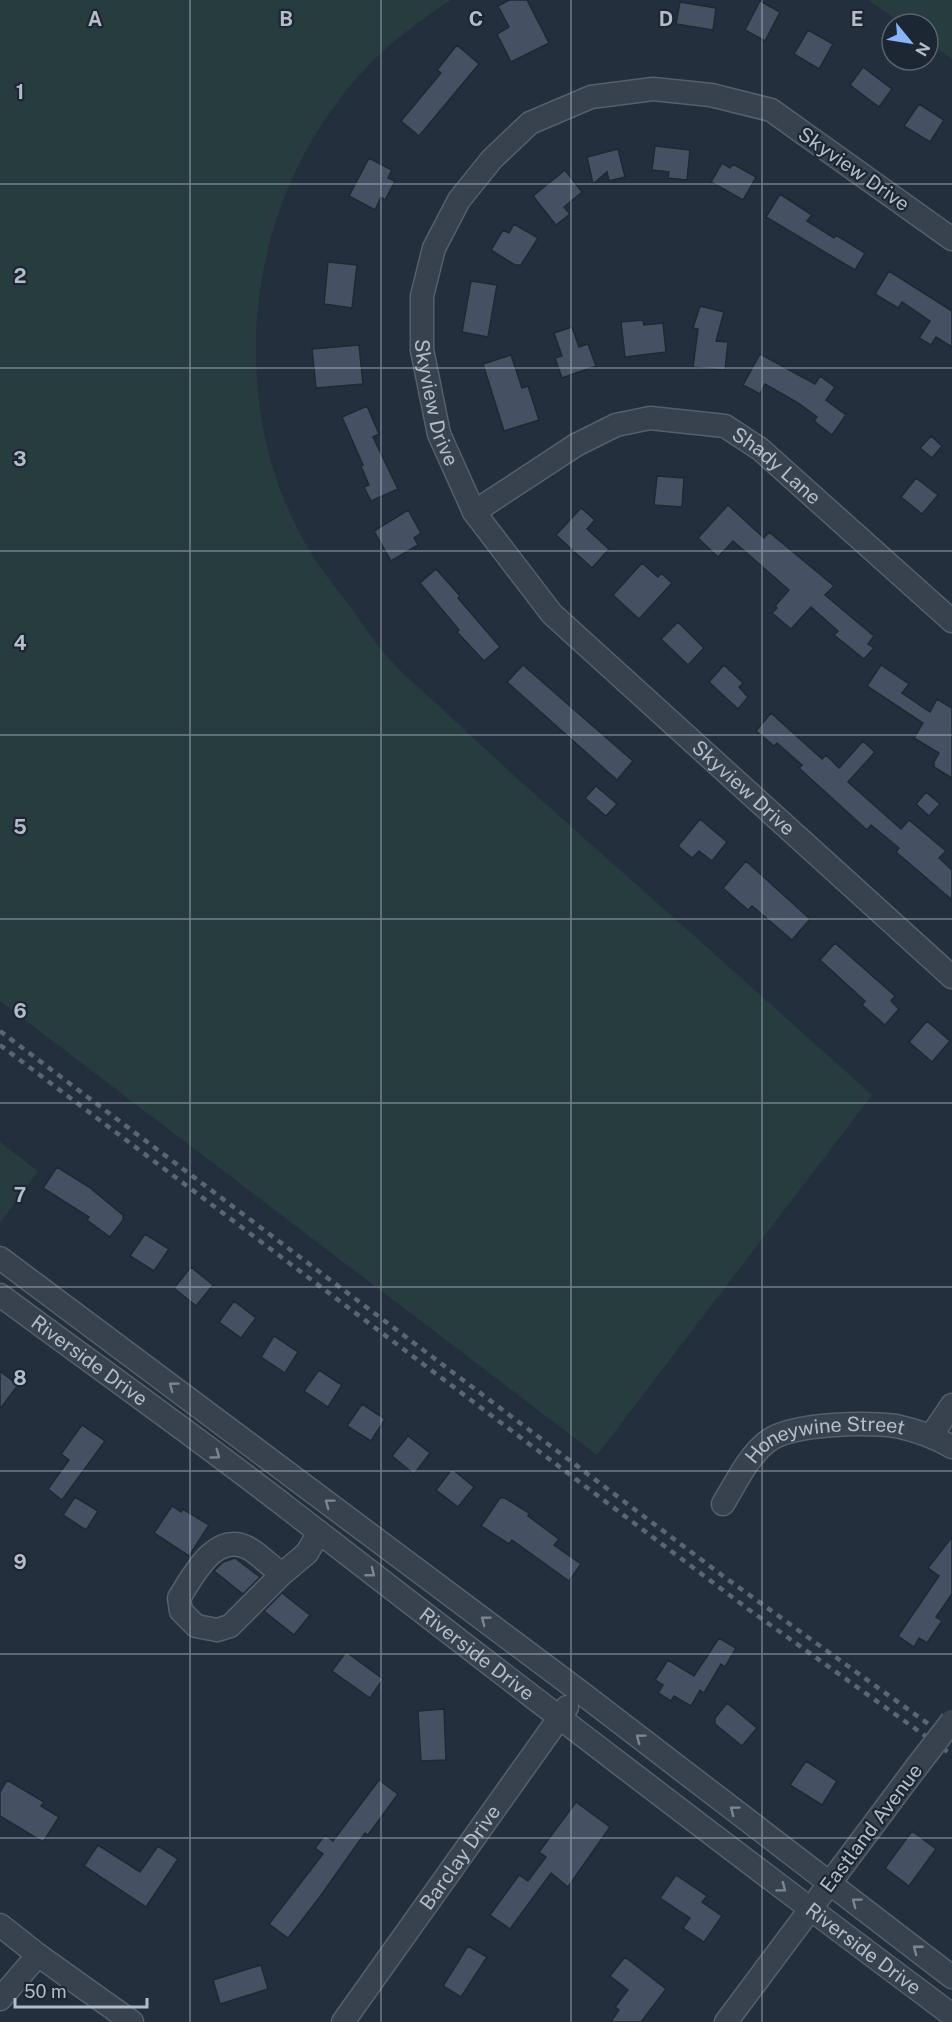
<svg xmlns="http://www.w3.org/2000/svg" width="952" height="2022" viewBox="0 0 952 2022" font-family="'Public Sans',sans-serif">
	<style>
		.green { fill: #263c3f }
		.building { fill: #455162; stroke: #1f2835; stroke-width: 1.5 }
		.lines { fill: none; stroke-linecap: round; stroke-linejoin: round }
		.minor-casing { stroke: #565f6c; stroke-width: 25 }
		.minor { stroke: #38414e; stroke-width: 22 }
		.rail { stroke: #5a6575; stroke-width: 4.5; stroke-dasharray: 6 6; stroke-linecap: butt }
		.minor-bridge-casing { stroke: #565f6c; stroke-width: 25; stroke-linecap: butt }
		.minor-bridge { stroke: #38414e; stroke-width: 22 }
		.oneway { stroke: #7c8592 }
		.grid { fill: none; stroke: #b4bcc9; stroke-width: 1.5; stroke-opacity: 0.55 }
		.labels { text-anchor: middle; stroke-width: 4.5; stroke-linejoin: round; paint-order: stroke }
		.street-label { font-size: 20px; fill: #b4bcc9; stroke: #1d2633 }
		.grid-label { font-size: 20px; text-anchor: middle; font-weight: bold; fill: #b4bcc9; stroke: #1d2633; stroke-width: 4.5; stroke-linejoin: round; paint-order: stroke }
	</style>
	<rect width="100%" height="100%" fill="#242f3e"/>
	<path class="green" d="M0,0H451C425,17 400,35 378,56C325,107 287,174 269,245C243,347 255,462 311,553C322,571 336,588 349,605C361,622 373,640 387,656C402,674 421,689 438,705C486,751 536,795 585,839C681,924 776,1009 872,1095L597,1455L0,1001Z
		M868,0H952V59L928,42V24H903Z
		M0,1142L38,1171L0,1223Z"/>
	<path class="building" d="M509,0H527L549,43L511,62L497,34L509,27L498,6Z
		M760,1L780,12L765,41L745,30Z
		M680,2L716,8L713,30L676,24Z
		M808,30L833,44L819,69L794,54Z
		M457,45L479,64L419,136L401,121L441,73L437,70Z
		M863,67L892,89L879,107L850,85Z
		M919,104L944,120L930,142L904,126Z
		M655,146L690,150L687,180L668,178L669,172L652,170Z
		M618,149L625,177L609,181L607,172L593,184L587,157Z
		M369,158L392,170L388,178L395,181L385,200L381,197L375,210L349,196Z
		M722,163L730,168L733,164L756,177L743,200L711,182Z
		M565,170L582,192L564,207L570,214L556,225L533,196Z
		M780,194L812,215L807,221L834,238L836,235L865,253L855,270L766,217Z
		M514,224L538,238L521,265H515L491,250L503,230L509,233Z
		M328,262L357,265L352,308L324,304Z
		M889,271L952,311V347L936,337L931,345L919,338L930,321L902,302L898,308L875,294Z
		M471,281L497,285L488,337L462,332Z
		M700,306L724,312L716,341L728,342L725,370L693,367L698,329L693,328Z
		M643,320L644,325L663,323L666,352L625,357L621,322Z
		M572,327L579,347L588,344L596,366L562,378L555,358L562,356L554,333Z
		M359,345L363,384L316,388L312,349Z
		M760,354L815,384L820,376L835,387L826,400L846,415L832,435L814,421L817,417L798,403L765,384L760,394L743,385Z
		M511,355L522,388L528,386L539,420L504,431L483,364Z
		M367,406L379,434L373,437L398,489L371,501L364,487L369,485L361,466L363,465L342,417Z
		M931,436L942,446L932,458L920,448Z
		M657,476L684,478L682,507L654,505Z
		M916,478L938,495L922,514L901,497Z
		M728,505L764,538L769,532L834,586L825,595L874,636L868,644L874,648L864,659L834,635L838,631L811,607L791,629L772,613L777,608L775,606L789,590L733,541L718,557L698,538Z
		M581,508L595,520L587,529L609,549L592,568L556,535Z
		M408,510L421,533L414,538L418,545L391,561L374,531Z
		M642,563L658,577L661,573L672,583L639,619L613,595Z
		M436,569L460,596L458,598L500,647L484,661L457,632L459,630L420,583Z
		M678,622L704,648L688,665L661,639Z
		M523,665L633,761L617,780L507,682Z
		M724,665L743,683L739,687L748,697L738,709L709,682Z
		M881,665L909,684L902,693L930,712L937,699L952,708V778L934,767V762L939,753L914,738L923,723L867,686Z
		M771,713L822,759L826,755L839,768L863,741L875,752L848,782L901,829L909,820L946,851L939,858L952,870V900L896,852L899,848L871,825L867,830L799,768L802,765L777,743L774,746L756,731Z
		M596,786L617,804L606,816L585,798Z
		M926,792L940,804L929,816L916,804Z
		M700,819L727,842L712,861L699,851L692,858L678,846Z
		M746,861L810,919L792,940L752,906L748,910L723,888Z
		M835,943L895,996L891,1001L899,1009L885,1025L862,1005L865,1001L820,960Z
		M927,1021L950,1041L932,1062L909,1042Z
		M57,1167L89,1187L123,1215V1220L110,1237L87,1220L89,1217L43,1188Z
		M145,1234L169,1249L154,1271L130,1256Z
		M191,1267L213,1285L196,1306L174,1288Z
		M234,1301L256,1318L241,1338L219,1322Z
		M274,1336L298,1352L285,1373L261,1357Z
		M319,1370L342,1385L328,1407L304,1391Z
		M0,1371L18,1385L0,1409Z
		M362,1404L385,1419L371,1441L347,1426Z
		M82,1425L105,1441L62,1500L48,1489L69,1460L61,1454Z
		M408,1436L430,1453L414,1474L392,1456Z
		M452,1469L474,1487L458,1507L436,1490Z
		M75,1497L98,1511L86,1530L63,1515Z
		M500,1498H505L529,1513L528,1516L559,1539L554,1545L581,1564L569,1581L512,1540L509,1544L481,1526Z
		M172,1506L181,1512L183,1509L209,1525L189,1556L154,1533Z
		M952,1537V1594L936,1617L942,1621L927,1643L919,1638L914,1647L898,1636L939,1576L928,1568Z
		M235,1558L260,1577L243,1594L214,1571L223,1562Z
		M282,1593L310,1615L294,1635L264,1611Z
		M719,1638L736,1648L725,1667L721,1664L704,1693L700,1690L691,1706L674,1696L671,1701L658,1693L663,1685L655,1680L668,1660L694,1676Z
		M346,1652L383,1679L370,1698L332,1671Z
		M727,1703L757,1728L742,1746L715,1724V1718Z
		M444,1709L446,1760L421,1761L418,1711Z
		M806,1761L837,1781L822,1805L790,1785Z
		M7,1780L44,1802L41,1806L59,1817L43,1842L0,1816V1792Z
		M379,1780L398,1794L368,1835L365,1833L319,1898L288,1938L269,1924L323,1854L315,1848L325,1835L333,1841Z
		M576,1802L610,1827L568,1887L551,1873L510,1929L490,1915L519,1875L528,1881L546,1857L539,1852Z
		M912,1831L936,1849L909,1886L885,1868Z
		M98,1845L140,1872L158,1846L178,1859L146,1907L84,1866Z
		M676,1875L707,1896L702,1902L722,1916L704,1942L683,1928L690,1918L660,1898Z
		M468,1946L487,1957L461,1997L443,1986Z
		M625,1957L666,1989L641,2022H611L619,2010L615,2007L628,1990L610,1976Z
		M261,1965L268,1989L220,2004L213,1980Z"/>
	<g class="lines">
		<defs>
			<g id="minor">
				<path id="s1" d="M952,239L771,110L711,95L653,89L591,97L530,123L492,159L459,200L434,248L422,296V350L439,434L474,512L552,614L952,977"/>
				<path id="s2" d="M474,512L576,445L616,425L650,418L725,426L760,449L952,621"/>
				<path d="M0,1258L579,1691L952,1977"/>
				<path id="s3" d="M0,1295C96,1366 195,1436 289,1509C509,1679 729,1849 952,2015"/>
				<path d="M931,1436L952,1405"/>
				<path id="s4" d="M723,1504C736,1483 748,1456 768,1441C792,1423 867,1422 896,1426C915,1430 935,1437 952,1447"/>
				<path d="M282,1574C271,1567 258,1553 248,1548C215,1531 193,1576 179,1598L181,1611L196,1626L217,1630L230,1626L282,1574L307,1553L319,1532"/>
				<path d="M0,1925L38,1955L132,2022"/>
				<path d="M0,1999L38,1955"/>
				<path id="s5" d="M343,2022L567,1707"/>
				<path d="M726,2022L915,1769"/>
			</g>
		</defs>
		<use href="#minor" class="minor-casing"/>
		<use href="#minor" class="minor"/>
		<path class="rail" d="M0,1031L723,1576L952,1741
			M0,1045L748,1609L952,1755"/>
		<defs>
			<path id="minor-bridge" d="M915,1769L952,1721"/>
		</defs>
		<use href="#minor-bridge" class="minor-bridge-casing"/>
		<use href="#minor-bridge" class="minor-bridge"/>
	</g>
	<defs><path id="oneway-chevron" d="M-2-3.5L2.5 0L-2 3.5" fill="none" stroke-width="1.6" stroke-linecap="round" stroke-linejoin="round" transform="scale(1.5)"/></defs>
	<g class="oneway">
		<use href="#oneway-chevron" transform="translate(173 1386) rotate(-143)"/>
		<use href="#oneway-chevron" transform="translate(216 1455) rotate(36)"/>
		<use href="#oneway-chevron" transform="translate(329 1503) rotate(-143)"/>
		<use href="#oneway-chevron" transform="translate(371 1573) rotate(38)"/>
		<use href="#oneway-chevron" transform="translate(485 1620) rotate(-143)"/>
		<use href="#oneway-chevron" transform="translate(640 1738) rotate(-143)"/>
		<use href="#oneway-chevron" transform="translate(734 1810) rotate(-143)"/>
		<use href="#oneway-chevron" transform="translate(782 1888) rotate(37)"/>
		<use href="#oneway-chevron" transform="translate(856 1902) rotate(-143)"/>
		<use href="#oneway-chevron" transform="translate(917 1949) rotate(-142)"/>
	</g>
	<path class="grid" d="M190,0V2022M381,0V2022M571,0V2022M762,0V2022M0,184H952M0,368H952M0,551H952M0,735H952M0,919H952M0,1103H952M0,1287H952M0,1471H952M0,1654H952M0,1838H952"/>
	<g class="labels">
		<g class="street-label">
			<text transform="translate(854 169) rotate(35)" y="7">Skyview Drive</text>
			<text dy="7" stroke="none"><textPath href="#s1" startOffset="788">Skyview Drive</textPath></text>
			<text dy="7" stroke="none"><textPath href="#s2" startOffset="342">Shady Lane</textPath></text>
			<text dy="7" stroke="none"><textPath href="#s1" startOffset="1292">Skyview Drive</textPath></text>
			<text dy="7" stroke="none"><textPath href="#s3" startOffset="111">Riverside Drive</textPath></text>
			<text dy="7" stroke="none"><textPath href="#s4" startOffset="134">Honeywine Street</textPath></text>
			<text dy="7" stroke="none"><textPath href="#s3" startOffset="597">Riverside Drive</textPath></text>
			<text transform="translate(871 1828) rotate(-53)" y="7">Eastland Avenue</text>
			<text dy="7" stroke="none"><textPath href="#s5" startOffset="202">Barclay Drive</textPath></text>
			<text dy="7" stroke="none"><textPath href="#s3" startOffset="1083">Riverside Drive</textPath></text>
		</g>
	</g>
	<g class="grid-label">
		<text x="95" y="26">A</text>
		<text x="286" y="26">B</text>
		<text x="476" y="26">C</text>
		<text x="666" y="26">D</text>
		<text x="857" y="26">E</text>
		<text x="20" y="99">1</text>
		<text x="20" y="283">2</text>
		<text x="20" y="466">3</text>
		<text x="20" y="650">4</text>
		<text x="20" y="834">5</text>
		<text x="20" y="1018">6</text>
		<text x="20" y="1202">7</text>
		<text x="20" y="1385">8</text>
		<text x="20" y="1569">9</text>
	</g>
	<g transform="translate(910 42) rotate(120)"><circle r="28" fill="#1d2633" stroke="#59626f" stroke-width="1.5"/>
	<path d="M0-4.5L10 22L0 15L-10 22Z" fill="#8ab4f8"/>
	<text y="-9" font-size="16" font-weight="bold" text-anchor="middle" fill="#b4bcc9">N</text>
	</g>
	<path d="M15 1998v9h132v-9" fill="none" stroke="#b4bcc9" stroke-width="3"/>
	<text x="24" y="1998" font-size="18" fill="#b4bcc9" stroke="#1d2633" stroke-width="4.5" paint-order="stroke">50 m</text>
</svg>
